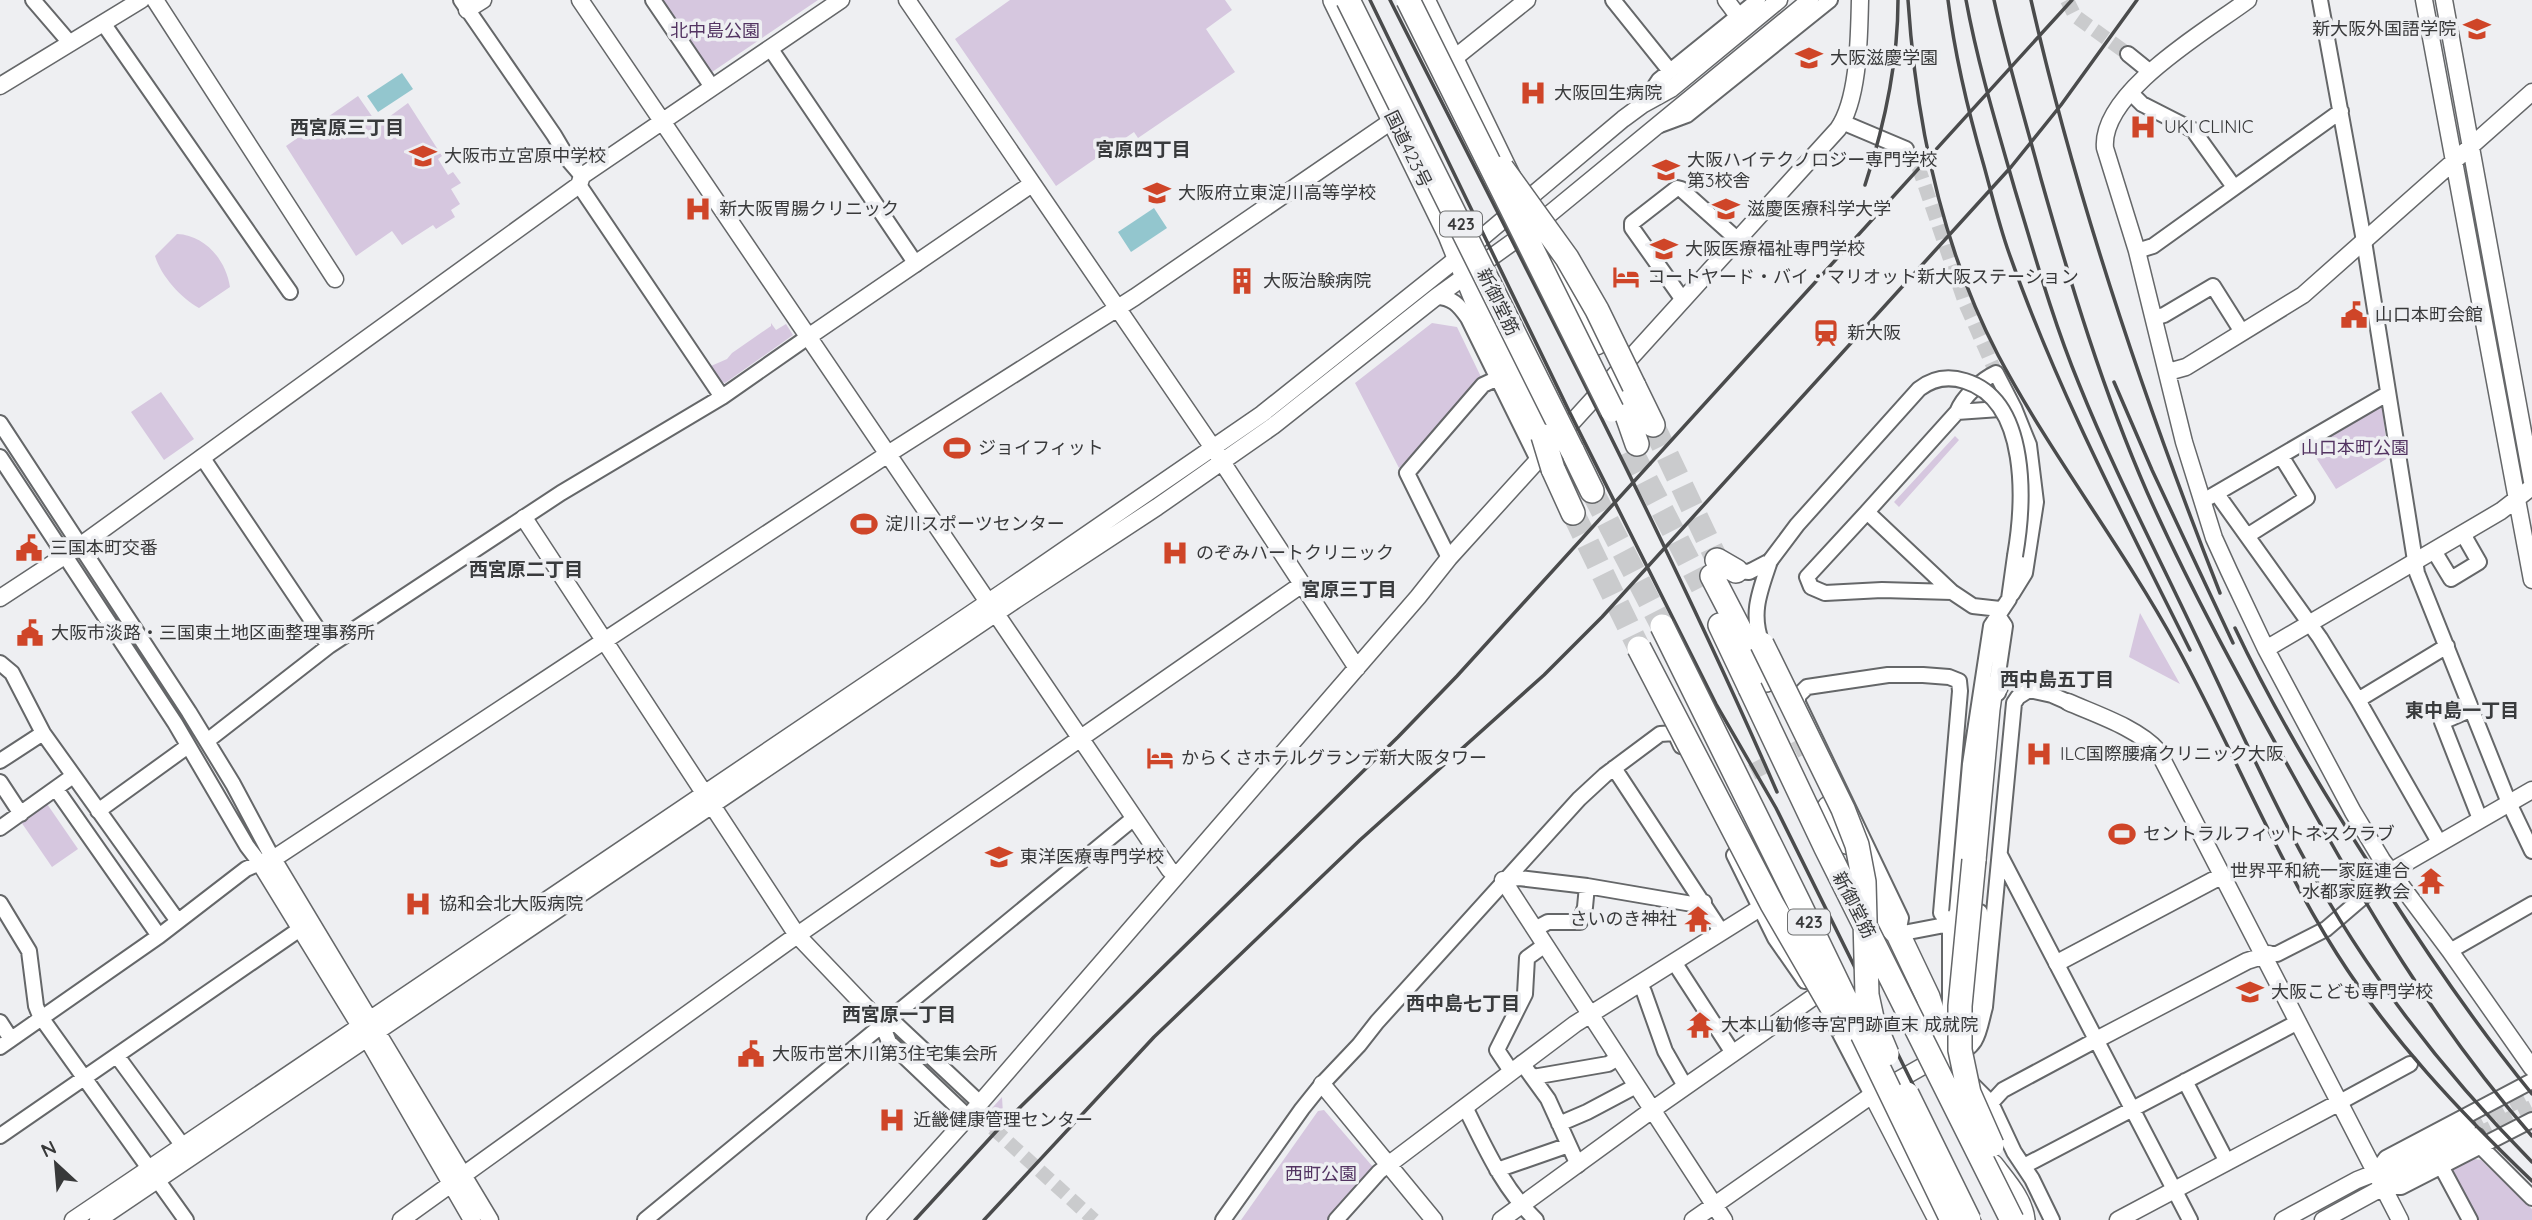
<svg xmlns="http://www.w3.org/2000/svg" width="2532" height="1220" viewBox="0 0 2532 1220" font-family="Quicksand,'Noto Sans JP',sans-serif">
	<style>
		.green { fill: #d6c7df }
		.water { fill: #93c6ce }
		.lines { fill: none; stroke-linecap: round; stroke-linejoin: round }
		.minor-tunnel { stroke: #cacbcd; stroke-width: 14; stroke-dasharray: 14 7; stroke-linecap: butt }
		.tertiary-tunnel { stroke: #cacbcd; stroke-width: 16; stroke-dasharray: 16 8; stroke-linecap: butt }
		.trunk-tunnel { stroke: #cacbcd; stroke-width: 23; stroke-dasharray: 23 11; stroke-linecap: butt }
		.minor-casing { stroke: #656769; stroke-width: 18 }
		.tertiary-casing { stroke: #656769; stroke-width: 19 }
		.trunk-casing { stroke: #656769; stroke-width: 26 }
		.minor { stroke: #fff; stroke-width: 14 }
		.tertiary { stroke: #fff; stroke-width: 16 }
		.trunk { stroke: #fff; stroke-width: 23 }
		.rail { stroke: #4a4b4c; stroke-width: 3.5 }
		.minor-bridge-casing { stroke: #656769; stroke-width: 18; stroke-linecap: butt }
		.trunk-bridge-casing { stroke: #656769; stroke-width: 26; stroke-linecap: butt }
		.minor-bridge { stroke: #fff; stroke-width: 14 }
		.trunk-bridge { stroke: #fff; stroke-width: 23 }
		.labels { text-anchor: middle; stroke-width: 7; stroke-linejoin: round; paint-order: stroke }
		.shield { fill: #eeeff2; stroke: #6f7071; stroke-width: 2 }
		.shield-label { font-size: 16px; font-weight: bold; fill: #38393a }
		.poi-label { font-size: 18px; fill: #38393a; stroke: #eeeff2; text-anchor: start }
		.park-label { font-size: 18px; fill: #533462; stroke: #eeeff2 }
		.street-label { font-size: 18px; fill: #38393a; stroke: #eeeff2 }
		.neighbourhood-label { font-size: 19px; font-weight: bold; fill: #393b3d; stroke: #eeeff2 }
	</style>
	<rect width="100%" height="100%" fill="#eeeff2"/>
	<path class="green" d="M657,0H818L712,72L704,71Z
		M1010,0H1225L1232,10L1206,29L1235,72L1138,138L1134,132L1056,186L955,39Z
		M358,96L378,125L408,103L442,156L438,159L448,175L453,172L461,183L451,189L460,204L451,210L455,217L436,229L433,225L402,245L392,231L356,256L286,146Z
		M177,234C205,235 226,260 230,287L199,308C181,298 161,276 155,256Z
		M771,323L776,330L786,324L793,335L725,383L722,382L711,366L727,359L732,353L771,326Z
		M1432,323L1457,327L1482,379L1399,468L1355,383Z
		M161,392L194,439L164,460L131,412Z
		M2377,404L2382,406L2388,458L2336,489L2308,445Z
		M1955,436L1959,440L1899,507L1894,502Z
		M2140,613L2180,684L2129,657Z
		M45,801L78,849L52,867L19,819Z
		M1002,1097L1003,1114L1011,1122L997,1138L985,1127V1116Z
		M1324,1110L1373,1167L1374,1172L1332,1220H1241L1318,1111Z
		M2474,1159L2481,1160L2532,1209V1220H2474L2451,1170Z"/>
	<path class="water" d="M402,73L413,89L378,112L367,96Z
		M1154,208L1167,228L1131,252L1118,232Z"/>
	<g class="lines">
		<path class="minor-tunnel" d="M2067,0L2075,16L2128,54
			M1906,149L1916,160L1965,303L1996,373
			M962,1100L1094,1220"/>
		<path class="tertiary-tunnel" d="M1709,794L1815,740
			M2467,1126L2532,1093
			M2477,1136L2532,1108"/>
		<path class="trunk-tunnel" d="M1653,425L1717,560
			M1631,450L1702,587
			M1592,491L1662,626
			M1573,513L1639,648"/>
		<defs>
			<path id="minor" d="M33,0L70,43
				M461,0L554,135L570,162L582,176
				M653,0L712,87
				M1613,0L1670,71
				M2320,0L2364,241L2417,573L2509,803L2532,851
				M103,23L290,292
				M770,48L916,264
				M2128,54L2149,71
				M2130,92L2142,104L2193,130L2234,187
				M1643,104L1659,80L1758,0
				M1842,122L1906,149
				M1660,125L1687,115L1830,0
				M579,185L722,397
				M2137,251L2153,246L2341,111
				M1436,297C1452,297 1459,305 1468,318L1538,460
				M1683,300L1632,228V223L1677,188L1681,189L1738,240
				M2154,318L2164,315L2213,286L2242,332
				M1957,412C1963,397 1981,380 1996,373L2014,408
				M0,423L189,712L233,784L273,859
				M0,457L175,723L247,846L260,863L246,869L159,936L0,1047
				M202,457L329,646L561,493L722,397L808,337
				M2217,494L2320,638L2358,700L2439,842
				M2210,497L2387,394
				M1867,512L1807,577L1811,587L1825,593L1882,590L1952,592
				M2247,536L2307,498L2281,456
				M2434,551L2451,579L2479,562L2463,534
				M1449,558L1407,473L1483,385L1498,378
				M1736,571L1749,572L1770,561
				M2000,609L1973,606L1952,592L1867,512L1957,412L2014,408L2029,445L2036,502L2025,573L2012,594
				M1762,644C1750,613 1760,591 1770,561
				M0,663L12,673L43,733L177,920
				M1888,675H1923L1949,677L1959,681L1960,691L1941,913L1950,924L1898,934L1901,918L1798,703V696L1807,687Z
				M1998,693L1996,687L2005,626L1999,617
				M2358,700L2447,646
				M2472,709L2442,722L2480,819
				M207,741L329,646
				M0,761L43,733
				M1614,768L1721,931
				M0,782L21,814
				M56,789L159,936
				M98,811L188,746
				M0,828L73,776
				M1734,855L1775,938L1805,981
				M2000,855L2190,1220
				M1503,880L1519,878L1587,886L1698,905L1704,902
				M0,903L29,951L36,1006L40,1016L186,1220
				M1535,929L1548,922H1580L1585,907L1587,886
				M2450,951L2532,904
				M2269,954H2277L2326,929L2376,886L2382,877
				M1674,962L1733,1053
				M1639,984L1644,992L1665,1051L1685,1086
				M0,1022L11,1039
				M1965,1023L1972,1006L1980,912
				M882,1024L897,1025L980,1103
				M882,1024L889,1042L968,1117
				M1836,1026L1872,1095
				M1947,1042L1950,999V924L1957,912L1970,764L1991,626L2009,599L2015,556
				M1954,1053C1979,1050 1979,1028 1985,1007L2014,703L2018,697L2029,690L2052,695L2068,702
				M117,1056L183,1146
				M1522,1063L1548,1099L1578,1165
				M1511,1071L1497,1050L1525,994L1527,958L1545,945
				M1533,1077L1608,1064L1618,1058
				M1969,1081L1991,1103L2014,1152L2032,1179L2052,1220
				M2185,1081L2227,1162
				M2340,1102L2410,1064
				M1991,1103L2003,1090L2096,1040
				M1465,1107C1485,1147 1503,1189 1536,1220
				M1559,1124L1587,1112L1636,1086
				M0,1136L300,929
				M2480,1146L2532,1198
				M2024,1166L2298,1022
				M2441,1166L2470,1220
				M1497,1170L1569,1145
				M2375,1173L2386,1158L2532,1081
				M2383,1187H2401L2532,1120
				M645,1220L1134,818
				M1223,1220L1302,1109L1322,1084L1359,1045L1377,1022L1579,799L1605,775L1660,734L1675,733L1681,746
				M1336,1220L1379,1172L1388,1165"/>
			<path id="tertiary" d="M155,0L335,279
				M580,0L1169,869L1176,876
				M907,0L1213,448L1357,668
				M1726,0L1738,16
				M2248,0C2208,30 2100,92 2105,148L2137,251L2184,442L2214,538L2229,571L2266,649L2353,812L2382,860L2450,951L2532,1068
				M2424,0L2532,580
				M2444,0L2532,481
				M467,10L483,0
				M1452,60L1527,0
				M0,86L141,0
				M808,337L1032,184
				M2168,372L2186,367L2303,295L2532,92
				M524,518L797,935L882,1024
				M0,598L81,545L579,185L582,176L841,0
				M2266,649L2501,511L2532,487
				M2068,702C2095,714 2138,728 2158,751L2400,1220
				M273,859L490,1220
				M2383,876L2532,790
				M1503,880L1724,1220
				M2057,963L2223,875
				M2096,1040L2247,961L2269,954
				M1322,1084L1434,1220
				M1872,1095L1934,1215
				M1388,1165L1575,1024L1760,908
				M73,1220L1009,588L1262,414L1460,256L1623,119L1642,105L1671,89L1779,0
				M98,1220L1017,599L1157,507L1273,426L1436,297L1535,226L1810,0
				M401,1220L786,943L1301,585
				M472,1220L360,1026L260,863L273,859L888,454L1135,297L1393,120
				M875,1220L968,1117L1418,597L1449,558L1838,129C1859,99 1859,37 1860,0
				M1501,1220L1652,1110L1815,996
				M1693,1220L1872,1095L1939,1057
				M2118,1220L2340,1102
				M2283,1220L2357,1180L2390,1167L2467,1126
				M2323,1220L2477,1136"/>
			<path id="trunk" d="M1335,0L1450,235L1476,299L1543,436
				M1423,0L1513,186
				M1538,231L1596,343
				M1616,384L1637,444
				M1634,386L1653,425
				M1572,450L1592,491
				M1553,469L1573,513
				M1717,560L1736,571
				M1712,576L1766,680
				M1720,625L1750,688
				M1829,808L1847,842
				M1974,860L1988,709L1990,695L1996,687
				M1862,873L1886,921L1898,934L1928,997L1960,1100
				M1777,889L1800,933
				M1992,1166C2004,1182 2021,1200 2023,1220"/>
		</defs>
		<use href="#minor" class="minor-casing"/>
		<use href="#tertiary" class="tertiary-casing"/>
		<use href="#trunk" class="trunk-casing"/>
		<use href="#minor" class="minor"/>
		<use href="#tertiary" class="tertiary"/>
		<use href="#trunk" class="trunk"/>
		<path class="rail" d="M1370,0L1569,411L1716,704L1776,808L1980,1220
			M1390,0C1522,262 1660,523 1777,792
			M1908,0C1916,121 1941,246 1998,355C2051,455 2122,546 2176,645C2232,747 2275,856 2337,954C2391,1039 2459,1111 2532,1181
			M1948,0C1955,57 1968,111 1984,166C1992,195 1999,225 2009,253C2057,390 2125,519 2190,650
			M1966,0C1978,65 1997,127 2015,190C2035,256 2053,321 2079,384C2113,469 2156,551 2195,634C2231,709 2264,785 2304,858C2364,969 2443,1072 2532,1162
			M1994,0C2007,60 2025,119 2041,179C2071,285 2103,391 2147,492C2190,589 2242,683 2293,775C2365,905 2434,1024 2532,1136
			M2031,0C2077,202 2144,400 2220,593
			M1865,185C1885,124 1898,64 1898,0
			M2114,382L2152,470L2233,643
			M2235,628C2278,719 2329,803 2384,886C2430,958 2478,1028 2532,1094
			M915,1220L1003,1124L1398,737L1457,676L2072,0
			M984,1220L1154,1037L1360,840L1544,675L1602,617L2011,167L2061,105L2137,0"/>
		<defs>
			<path id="minor-bridge" d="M1770,561L1797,525L1919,389C1933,378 1949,376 1965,381C2030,401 2024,504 2015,556"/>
			<path id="trunk-bridge" d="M1348,0L1572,450
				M1408,0L1612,410
				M1502,168L1567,258L1597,310L1634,386
				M1543,436L1553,469
				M1662,626L1798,901L1952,1220
				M1762,644L1843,809L1857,845L1864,882L1867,995L1872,1018L1887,1054
				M1639,648L1772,904L1845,1030
				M1750,688L1826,848L2012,1220
				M1974,860L1960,1006V1050L1969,1093L1992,1145
				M1907,1094L1969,1220"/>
		</defs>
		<use href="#minor-bridge" class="minor-bridge-casing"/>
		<use href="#trunk-bridge" class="trunk-bridge-casing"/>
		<use href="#minor-bridge" class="minor-bridge"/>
		<use href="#trunk-bridge" class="trunk-bridge"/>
	</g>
	<defs>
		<symbol id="university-bare" viewBox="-9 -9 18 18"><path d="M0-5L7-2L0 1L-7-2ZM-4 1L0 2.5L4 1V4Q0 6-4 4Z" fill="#cf4528" stroke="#eeeff2" stroke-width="2.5" paint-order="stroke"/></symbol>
		<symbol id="hospital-bare" viewBox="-9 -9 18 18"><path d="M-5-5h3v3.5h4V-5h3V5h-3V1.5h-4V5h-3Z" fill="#cf4528" stroke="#eeeff2" stroke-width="2.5" paint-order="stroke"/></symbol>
		<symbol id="school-bare" viewBox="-9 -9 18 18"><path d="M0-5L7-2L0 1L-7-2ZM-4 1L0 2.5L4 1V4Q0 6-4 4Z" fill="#cf4528" stroke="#eeeff2" stroke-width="2.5" paint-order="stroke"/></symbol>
		<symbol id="hotel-bare" viewBox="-9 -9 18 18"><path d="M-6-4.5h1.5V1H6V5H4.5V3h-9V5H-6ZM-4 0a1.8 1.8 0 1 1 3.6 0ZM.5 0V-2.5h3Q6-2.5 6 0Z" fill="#cf4528" stroke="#eeeff2" stroke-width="2.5" paint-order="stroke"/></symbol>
		<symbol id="building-bare" viewBox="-9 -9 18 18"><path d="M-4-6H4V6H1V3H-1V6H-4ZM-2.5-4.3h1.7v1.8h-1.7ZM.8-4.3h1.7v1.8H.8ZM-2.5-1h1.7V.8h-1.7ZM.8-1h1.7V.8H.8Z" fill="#cf4528" stroke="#eeeff2" stroke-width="2.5" paint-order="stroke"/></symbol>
		<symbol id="civic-bare" viewBox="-9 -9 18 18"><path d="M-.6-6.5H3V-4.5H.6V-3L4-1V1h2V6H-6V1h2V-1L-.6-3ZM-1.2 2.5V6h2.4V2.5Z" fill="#cf4528" stroke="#eeeff2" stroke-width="2.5" paint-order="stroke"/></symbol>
		<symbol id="station-bare" viewBox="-9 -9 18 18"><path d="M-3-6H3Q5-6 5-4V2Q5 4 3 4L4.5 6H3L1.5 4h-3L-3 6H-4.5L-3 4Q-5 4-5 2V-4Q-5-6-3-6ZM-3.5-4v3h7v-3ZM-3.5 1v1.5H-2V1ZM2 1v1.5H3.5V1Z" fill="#cf4528" stroke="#eeeff2" stroke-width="2.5" paint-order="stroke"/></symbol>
		<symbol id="stadium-bare" viewBox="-9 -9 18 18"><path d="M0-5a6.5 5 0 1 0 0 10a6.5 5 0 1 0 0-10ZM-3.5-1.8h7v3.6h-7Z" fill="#cf4528" stroke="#eeeff2" stroke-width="2.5" paint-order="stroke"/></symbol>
		<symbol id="temple-bare" viewBox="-9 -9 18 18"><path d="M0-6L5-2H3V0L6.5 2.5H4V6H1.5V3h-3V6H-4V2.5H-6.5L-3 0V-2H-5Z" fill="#cf4528" stroke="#eeeff2" stroke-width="2.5" paint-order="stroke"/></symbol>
	</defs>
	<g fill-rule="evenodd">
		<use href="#university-bare" x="2458" y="10" width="38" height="38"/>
		<use href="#university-bare" x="1790" y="39" width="38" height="38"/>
		<use href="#hospital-bare" x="1514" y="74" width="38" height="38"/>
		<use href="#hospital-bare" x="2124" y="108" width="38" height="38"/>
		<use href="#school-bare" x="404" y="137" width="38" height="38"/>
		<use href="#university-bare" x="1647" y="151" width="38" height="38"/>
		<use href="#school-bare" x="1138" y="174" width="38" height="38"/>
		<use href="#hospital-bare" x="679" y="190" width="38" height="38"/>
		<use href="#university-bare" x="1707" y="190" width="38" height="38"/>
		<use href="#university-bare" x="1645" y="230" width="38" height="38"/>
		<use href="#hotel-bare" x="1607" y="258" width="38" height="38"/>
		<use href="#building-bare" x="1223" y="262" width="38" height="38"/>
		<use href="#civic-bare" x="2335" y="296" width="38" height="38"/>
		<use href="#station-bare" x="1807" y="314" width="38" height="38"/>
		<use href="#stadium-bare" x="938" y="429" width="38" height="38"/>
		<use href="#stadium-bare" x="845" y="505" width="38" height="38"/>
		<use href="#civic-bare" x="10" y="529" width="38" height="38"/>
		<use href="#hospital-bare" x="1156" y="534" width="38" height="38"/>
		<use href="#civic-bare" x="11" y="614" width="38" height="38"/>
		<use href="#hospital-bare" x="2020" y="735" width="38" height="38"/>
		<use href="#hotel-bare" x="1141" y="739" width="38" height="38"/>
		<use href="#stadium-bare" x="2103" y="815" width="38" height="38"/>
		<use href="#university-bare" x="980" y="838" width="38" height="38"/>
		<use href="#temple-bare" x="2412" y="862" width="38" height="38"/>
		<use href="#hospital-bare" x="399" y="885" width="38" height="38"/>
		<use href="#temple-bare" x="1679" y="900" width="38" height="38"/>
		<use href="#university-bare" x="2231" y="973" width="38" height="38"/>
		<use href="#temple-bare" x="1681" y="1006" width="38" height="38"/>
		<use href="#civic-bare" x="732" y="1035" width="38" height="38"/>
		<use href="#hospital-bare" x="873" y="1101" width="38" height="38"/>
	</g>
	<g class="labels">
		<g class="shield">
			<rect x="1440" y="211.5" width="42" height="25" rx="5"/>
			<rect x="1788" y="909.5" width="42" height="25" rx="5"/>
		</g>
		<g class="shield-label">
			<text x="1461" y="230">423</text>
			<text x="1809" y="928">423</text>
		</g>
		<g class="poi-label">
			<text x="2456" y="35" text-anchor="end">新大阪外国語学院</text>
			<text x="1830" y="64">大阪滋慶学園</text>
			<text x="1554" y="99">大阪回生病院</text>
			<text x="2164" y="133">UKI CLINIC</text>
			<text x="444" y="162">大阪市立宮原中学校</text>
			<text x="1687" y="166">大阪ハイテクノロジー専門学校<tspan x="1687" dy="21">第3校舎</tspan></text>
			<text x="1178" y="199">大阪府立東淀川高等学校</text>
			<text x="719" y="215">新大阪胃腸クリニック</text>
			<text x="1747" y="215">滋慶医療科学大学</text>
			<text x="1685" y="255">大阪医療福祉専門学校</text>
			<text x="1647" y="283">コートヤード・バイ・マリオット新大阪ステーション</text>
			<text x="1263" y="287">大阪治験病院</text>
			<text x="2375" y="321">山口本町会館</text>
			<text x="1847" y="339">新大阪</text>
			<text x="978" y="454">ジョイフィット</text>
			<text x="885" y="530">淀川スポーツセンター</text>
			<text x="50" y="554">三国本町交番</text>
			<text x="1196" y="559">のぞみハートクリニック</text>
			<text x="51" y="639">大阪市淡路・三国東土地区画整理事務所</text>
			<text x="2060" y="760">ILC国際腰痛クリニック大阪</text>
			<text x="1181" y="764">からくさホテルグランデ新大阪タワー</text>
			<text x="2143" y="840">セントラルフィットネスクラブ</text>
			<text x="1020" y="863">東洋医療専門学校</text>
			<text x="2410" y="877" text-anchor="end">世界平和統一家庭連合<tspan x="2410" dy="21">水都家庭教会</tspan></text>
			<text x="439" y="910">協和会北大阪病院</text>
			<text x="1677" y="925" text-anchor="end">さいのき神社</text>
			<text x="2271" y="998">大阪こども専門学校</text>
			<text x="1721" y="1031">大本山勧修寺宮門跡直末 成就院</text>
			<text x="772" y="1060">大阪市営木川第3住宅集会所</text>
			<text x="913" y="1126">近畿健康管理センター</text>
		</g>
		<g class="park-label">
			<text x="715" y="37">北中島公園</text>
			<text x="2355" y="454">山口本町公園</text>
			<text x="1321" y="1180">西町公園</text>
		</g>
		<g class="street-label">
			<text transform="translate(1408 149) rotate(64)" y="6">国道423号</text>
			<text transform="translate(1498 302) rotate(64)" y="6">新御堂筋</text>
			<text transform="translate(1854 905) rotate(63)" y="6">新御堂筋</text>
		</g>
		<g class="neighbourhood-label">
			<text x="347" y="134">西宮原三丁目</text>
			<text x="1143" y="156">宮原四丁目</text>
			<text x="526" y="576">西宮原二丁目</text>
			<text x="1349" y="596">宮原三丁目</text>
			<text x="2057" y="686">西中島五丁目</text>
			<text x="2462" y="717">東中島一丁目</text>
			<text x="1463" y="1010">西中島七丁目</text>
			<text x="899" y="1021">西宮原一丁目</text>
		</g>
	</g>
	<g transform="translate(56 1164) rotate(334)" stroke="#eeeff2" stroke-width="5" paint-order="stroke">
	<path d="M0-5L12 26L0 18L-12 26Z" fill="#38393a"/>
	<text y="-10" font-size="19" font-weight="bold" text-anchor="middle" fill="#38393a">N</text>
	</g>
</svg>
